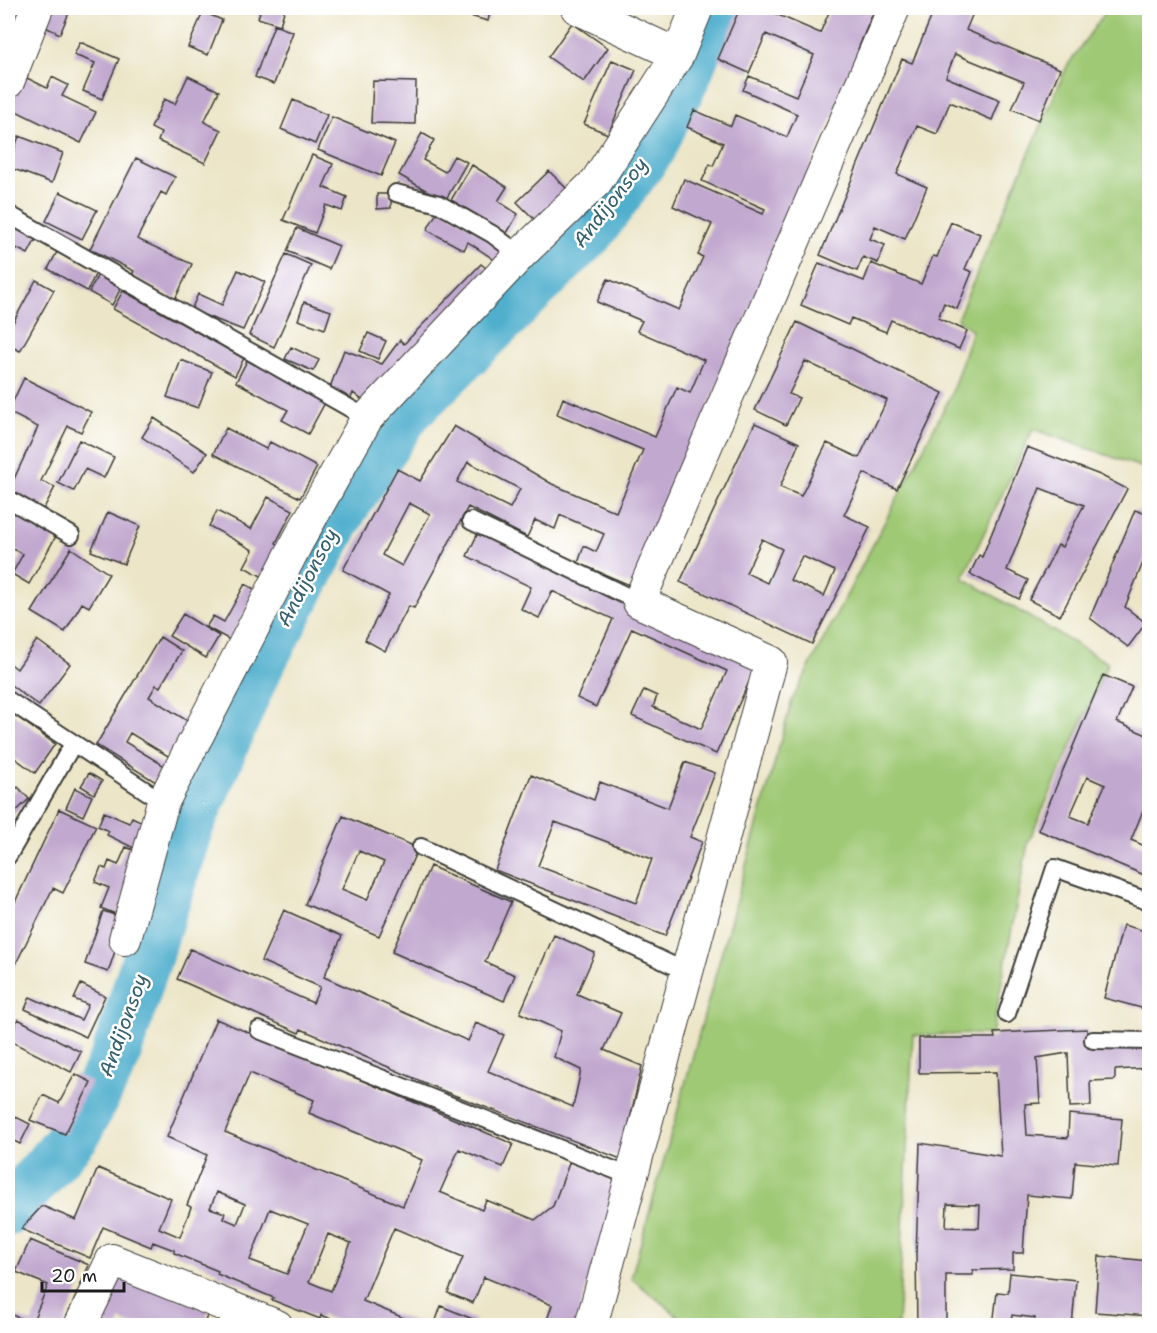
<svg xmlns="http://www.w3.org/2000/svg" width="1157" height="1333" viewBox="0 0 1157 1333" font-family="'Shantell Sans',sans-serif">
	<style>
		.green { fill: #9fc975; stroke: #5e7248; stroke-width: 1.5 }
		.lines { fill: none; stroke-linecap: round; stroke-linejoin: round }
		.river { stroke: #4fafcd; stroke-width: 50 }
		.building { fill: #c1a8cf; fill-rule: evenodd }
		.service-casing { stroke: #3b3a36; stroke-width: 20 }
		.minor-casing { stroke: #3b3a36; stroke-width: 34 }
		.service { stroke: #fff; stroke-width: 16 }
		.minor { stroke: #fff; stroke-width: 32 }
		.labels { text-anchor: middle; stroke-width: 5; stroke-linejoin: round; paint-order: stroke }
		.water-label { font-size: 20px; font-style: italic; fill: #335e6c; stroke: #fff }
	</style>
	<rect width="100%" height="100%" fill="#fff"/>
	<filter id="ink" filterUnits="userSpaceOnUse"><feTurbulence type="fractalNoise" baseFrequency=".0167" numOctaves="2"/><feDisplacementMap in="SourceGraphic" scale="12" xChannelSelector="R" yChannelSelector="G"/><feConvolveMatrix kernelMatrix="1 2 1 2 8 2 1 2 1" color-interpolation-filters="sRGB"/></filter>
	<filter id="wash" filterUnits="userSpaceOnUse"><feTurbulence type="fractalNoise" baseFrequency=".008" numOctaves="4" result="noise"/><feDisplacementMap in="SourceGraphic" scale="24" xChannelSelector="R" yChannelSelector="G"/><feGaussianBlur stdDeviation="1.35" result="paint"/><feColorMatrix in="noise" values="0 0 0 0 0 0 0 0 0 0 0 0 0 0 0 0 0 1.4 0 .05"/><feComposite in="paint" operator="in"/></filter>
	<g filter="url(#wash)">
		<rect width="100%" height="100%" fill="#ece5c7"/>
		<path class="green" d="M1108,8H1149V470L1033,429L963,578L1108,663L1028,843L992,1034L913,1035L898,1325H689L631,1278L792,700L951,395L972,330L957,319L1067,66Z"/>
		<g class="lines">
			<path class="river" d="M8,1211L75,1135L115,1058L189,826L254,675L344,507L406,413L591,231L650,150L686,76L713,8"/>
		</g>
		<g id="blocks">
			<path class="building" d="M51,8H71L60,34L43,26Z
				M261,8H285L280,25L258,18Z
				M469,8H491L488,21L466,15Z
				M740,8H762L820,33L831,8H875L858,49L861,50L632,586L578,563L584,546L596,552L604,534L560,515L555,529L535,520L527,537L468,507L414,608L409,606L385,651L365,640L389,595L343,570L397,469L420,481L454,426L552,484L616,512L643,450L557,414L563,398L655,437L677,387L690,393L704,360L637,331L642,321L597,302L608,279L679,310L703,257L698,255L712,224L673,206L684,179L763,214L765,209L702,181L710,164L713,166L723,143L687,127L694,110L731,126L735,115L787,137L797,114L743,90L749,76L796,96L814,55L766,34L749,73L718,59ZM468,462L520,489L510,508L457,482ZM409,503L430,514L402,566L382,555Z
				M935,8H975L966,30L1060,69L1039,120L1012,109L1024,82L955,54L946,77L1000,100L992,120L950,102L937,134L917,126L897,174L927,187L905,239L875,226L870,239L885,245L878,263L863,257L857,271L820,255L902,59L912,63Z
				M203,12L222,20L208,55L188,47Z
				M572,23L608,48L584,82L548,57Z
				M274,25L293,32L274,84L255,77Z
				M80,42L119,59L102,99L83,91L95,63L74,55Z
				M612,60L636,70L608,134L584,124Z
				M21,75L47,88L52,77L68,85L62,96L96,112L81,143L8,107Z
				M188,76L219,91L204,122L221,130L205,163L158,141L161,133L151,128L164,99L175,104Z
				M373,81L416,82L415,124L371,123Z
				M293,100L327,115L315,144L281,129Z
				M332,117L395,143L381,176L318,150Z
				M422,133L434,140L423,160L445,172L454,156L467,162L445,201L399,175Z
				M19,136L63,153L52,183L8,167Z
				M312,155L333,164L323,187L347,197L342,211L326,205L315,233L283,220Z
				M136,158L175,177L166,195L161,192L137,239L192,264L175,299L132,275L134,271L90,249Z
				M472,165L507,187L498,201L518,214L507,233L451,200Z
				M549,171L575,197L544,229L517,202Z
				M60,192L97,210L82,239L46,221Z
				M377,194H391V208L377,209Z
				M440,207L514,254L505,267L468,242L464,250L427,230Z
				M8,219L38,235L28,254L8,244Z
				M951,222L980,234L965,269L972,272L957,309L944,303L938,318L967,331L959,349L891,320L886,332L851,318L848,325L801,305L819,263L864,281L871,263L921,284L933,256L937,257Z
				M297,228L339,246L329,269L287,251Z
				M57,252L96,273L87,291L48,269Z
				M286,254L311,265L274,347L249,335Z
				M481,264L492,273L369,405L353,393L351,398L329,390L344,350L382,364L400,340L404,344Z
				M238,270L265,282L243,330L191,310L198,294L222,305Z
				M99,273L122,286L112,305L89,292Z
				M36,280L54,290L20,351L8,345V332Z
				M123,291L244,358L235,376L113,309Z
				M304,302L331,311L325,329L298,320Z
				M797,322L943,393L897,489L864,473L844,515L870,527L812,644L680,582L755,423L799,443L780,487L801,496L827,443L859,458L887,400L805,361L789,394L799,398L786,425L755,410ZM762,539L782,549L767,583L746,573ZM802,556L835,571L824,596L790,580Z
				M368,333L386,341L378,359L360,351Z
				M291,347L319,360L313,371L285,359Z
				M249,357L327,399L308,434L282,420L288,410L236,382Z
				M181,360L212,372L198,408L167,397Z
				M24,378L91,412L81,432L68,426L41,481L55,487L43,510L8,492L38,427L8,412Z
				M154,418L207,453L194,472L142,437Z
				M226,428L266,449L270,442L317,467L300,498L213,454Z
				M79,440L114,457L104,478L85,469L74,491L58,483Z
				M1027,447L1100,475L1127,489L1060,616L1029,600L1058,545L1062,547L1084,505L1040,488L1007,570L1028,580L1019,599L970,574L979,555L982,557Z
				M268,497L293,510L276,543L282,546L265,578L244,567L253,550L209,526L217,511L251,529Z
				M12,508L40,523L38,526L56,536L29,584L12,574L23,554L8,546V517Z
				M1135,510L1149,515V554L1147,553L1125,607L1146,623L1128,647L1090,618Z
				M108,512L140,526L124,564L91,551Z
				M479,531L758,662L716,754L632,716L644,690L657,696L653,707L701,729L727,671L632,628L596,707L577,698L613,619L552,591L539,618L521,609L531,587L467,556Z
				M71,548L109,574L89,607L82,603L65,632L32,612Z
				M245,584L258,591L230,640L206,627L213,616L224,622Z
				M183,614L219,636L206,658L169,636Z
				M160,637L182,651L160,687L156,685L149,697L194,725L173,759L130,733L125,742L168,768L159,784L96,745Z
				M37,640L70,664L39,706L8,683V662L17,669Z
				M1103,675L1132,687L1117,722L1149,736V802L1147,801L1131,840L1147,847L1149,842V877L1038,830ZM1087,777L1105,785L1088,823L1070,816Z
				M10,712L55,744L35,773L8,753V716Z
				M685,762L715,773L690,837L702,842L665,936L495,870L531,775L594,800L600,782L668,808ZM555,822L652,859L636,903L538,866Z
				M89,773L102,781L94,794L81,786Z
				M18,787L29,799L8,819V797Z
				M75,788L92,796L83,816L66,808Z
				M59,809L96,826L63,893L53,888L8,980V917Z
				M104,812L129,823L132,817L151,826L140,851L107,835L109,831L98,826Z
				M343,816L418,848L379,936L305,904ZM359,851L384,862L367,900L342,889Z
				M126,847L143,854L118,915L101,908L109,888L95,882L101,867L106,869L109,861L118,865Z
				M430,866L511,902L485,962L515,975L504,1001L392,952Z
				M284,910L342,936L324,977L468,1041L476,1023L504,1035L488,1071L573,1107L581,1070L554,1057L561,1031L520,1013L554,935L595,953L577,994L621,1013L604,1050L642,1066L621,1159L446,1092L301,1029L299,1033L177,979L190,949L313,1003L320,987L261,961Z
				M103,911L126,919L108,972L85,964Z
				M1123,925L1149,932V1010L1104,998Z
				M81,984L105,996L86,1037L25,1009L30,997L81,1020L88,1005L74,999Z
				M18,1019L81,1052L71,1072L8,1040Z
				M216,1019L513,1144L503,1167L459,1149L440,1192L482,1210L486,1200L535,1220L553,1206L570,1161L620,1179L575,1326H545L552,1305L484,1277L473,1303L448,1293L463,1257L394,1228L363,1301L423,1326H349L321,1315L320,1319L272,1300L274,1298L217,1274L218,1271L174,1253V1250L153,1242L151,1247L103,1227L90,1258L21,1229L42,1206L76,1220L98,1168L171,1199L159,1228L180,1237L191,1207L187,1205L207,1155L167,1137ZM250,1073L314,1100L309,1113L422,1160L403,1206L225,1132ZM217,1192L245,1204L237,1224L223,1218L225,1213L210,1208ZM270,1209L308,1224L287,1274L250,1260ZM328,1234L351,1243L331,1291L309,1282Z
				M1087,1029L1088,1048L1147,1045L1148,1068L1115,1070V1080L1090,1081L1091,1106L1070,1107L1068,1053L1037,1058L1040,1103L1025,1104L1027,1135L1068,1138L1069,1114L1122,1119L1118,1166L1075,1162L1072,1199L1027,1195L1023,1253H1013V1269L973,1270V1275H946V1326H917L916,1254L920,1143L1001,1156L996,1072L919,1073V1038H995L994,1033ZM947,1204L980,1205L979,1228L946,1227Z
				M75,1074L91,1082L65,1134L30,1120L43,1095L59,1103Z
				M8,1113L30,1124L20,1144L8,1138Z
				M30,1240L89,1265L63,1326H8V1313L32,1323L48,1285L16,1272Z
				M1099,1256L1149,1261V1316L1095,1312Z
				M117,1273L209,1311L203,1326H134L120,1320L118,1326H95Z
				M1010,1273L1076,1280L1072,1326H1034L1035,1318L1012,1315L1011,1326H993L997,1292L1008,1293Z
				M441,1306L475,1320L473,1326H434Z"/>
		</g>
	</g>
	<g filter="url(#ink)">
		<use href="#blocks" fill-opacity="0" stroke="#3b3a36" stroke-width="1.5"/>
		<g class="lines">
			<defs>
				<path id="service" d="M396,193L439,204L492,234L520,255
					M8,214L367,418
					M8,499L71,535
					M471,521L639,602
					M8,700L163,802
					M421,847L687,972
					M8,856L73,744
					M1007,1014L1055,868L1150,902
					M259,1030L632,1177
					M1093,1040L1150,1041"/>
				<path id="minor" d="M577,8L678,55
					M8,82L37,8
					M125,939L163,802L298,541L367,418L520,255L596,182L678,55L697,8
					M80,1326L112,1260L277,1326
					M591,1326L771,662L639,602L894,8"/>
			</defs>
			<use href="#service" class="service-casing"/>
			<use href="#minor" class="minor-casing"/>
			<use href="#service" class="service"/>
			<use href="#minor" class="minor"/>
		</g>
	</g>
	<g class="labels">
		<g class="water-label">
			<text transform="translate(610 202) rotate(-52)" y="7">Andijonsoy</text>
			<text transform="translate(307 577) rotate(-62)" y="7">Andijonsoy</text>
			<text transform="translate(123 1025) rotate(-70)" y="7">Andijonsoy</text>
		</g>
	</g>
	<rect width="1157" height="1333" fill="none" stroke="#fff" stroke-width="30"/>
	<path d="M42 1282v9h82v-9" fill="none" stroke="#1c1c1c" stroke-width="3"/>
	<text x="51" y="1282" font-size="18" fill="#1c1c1c" stroke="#ffffff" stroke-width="4.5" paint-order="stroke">20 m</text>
</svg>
